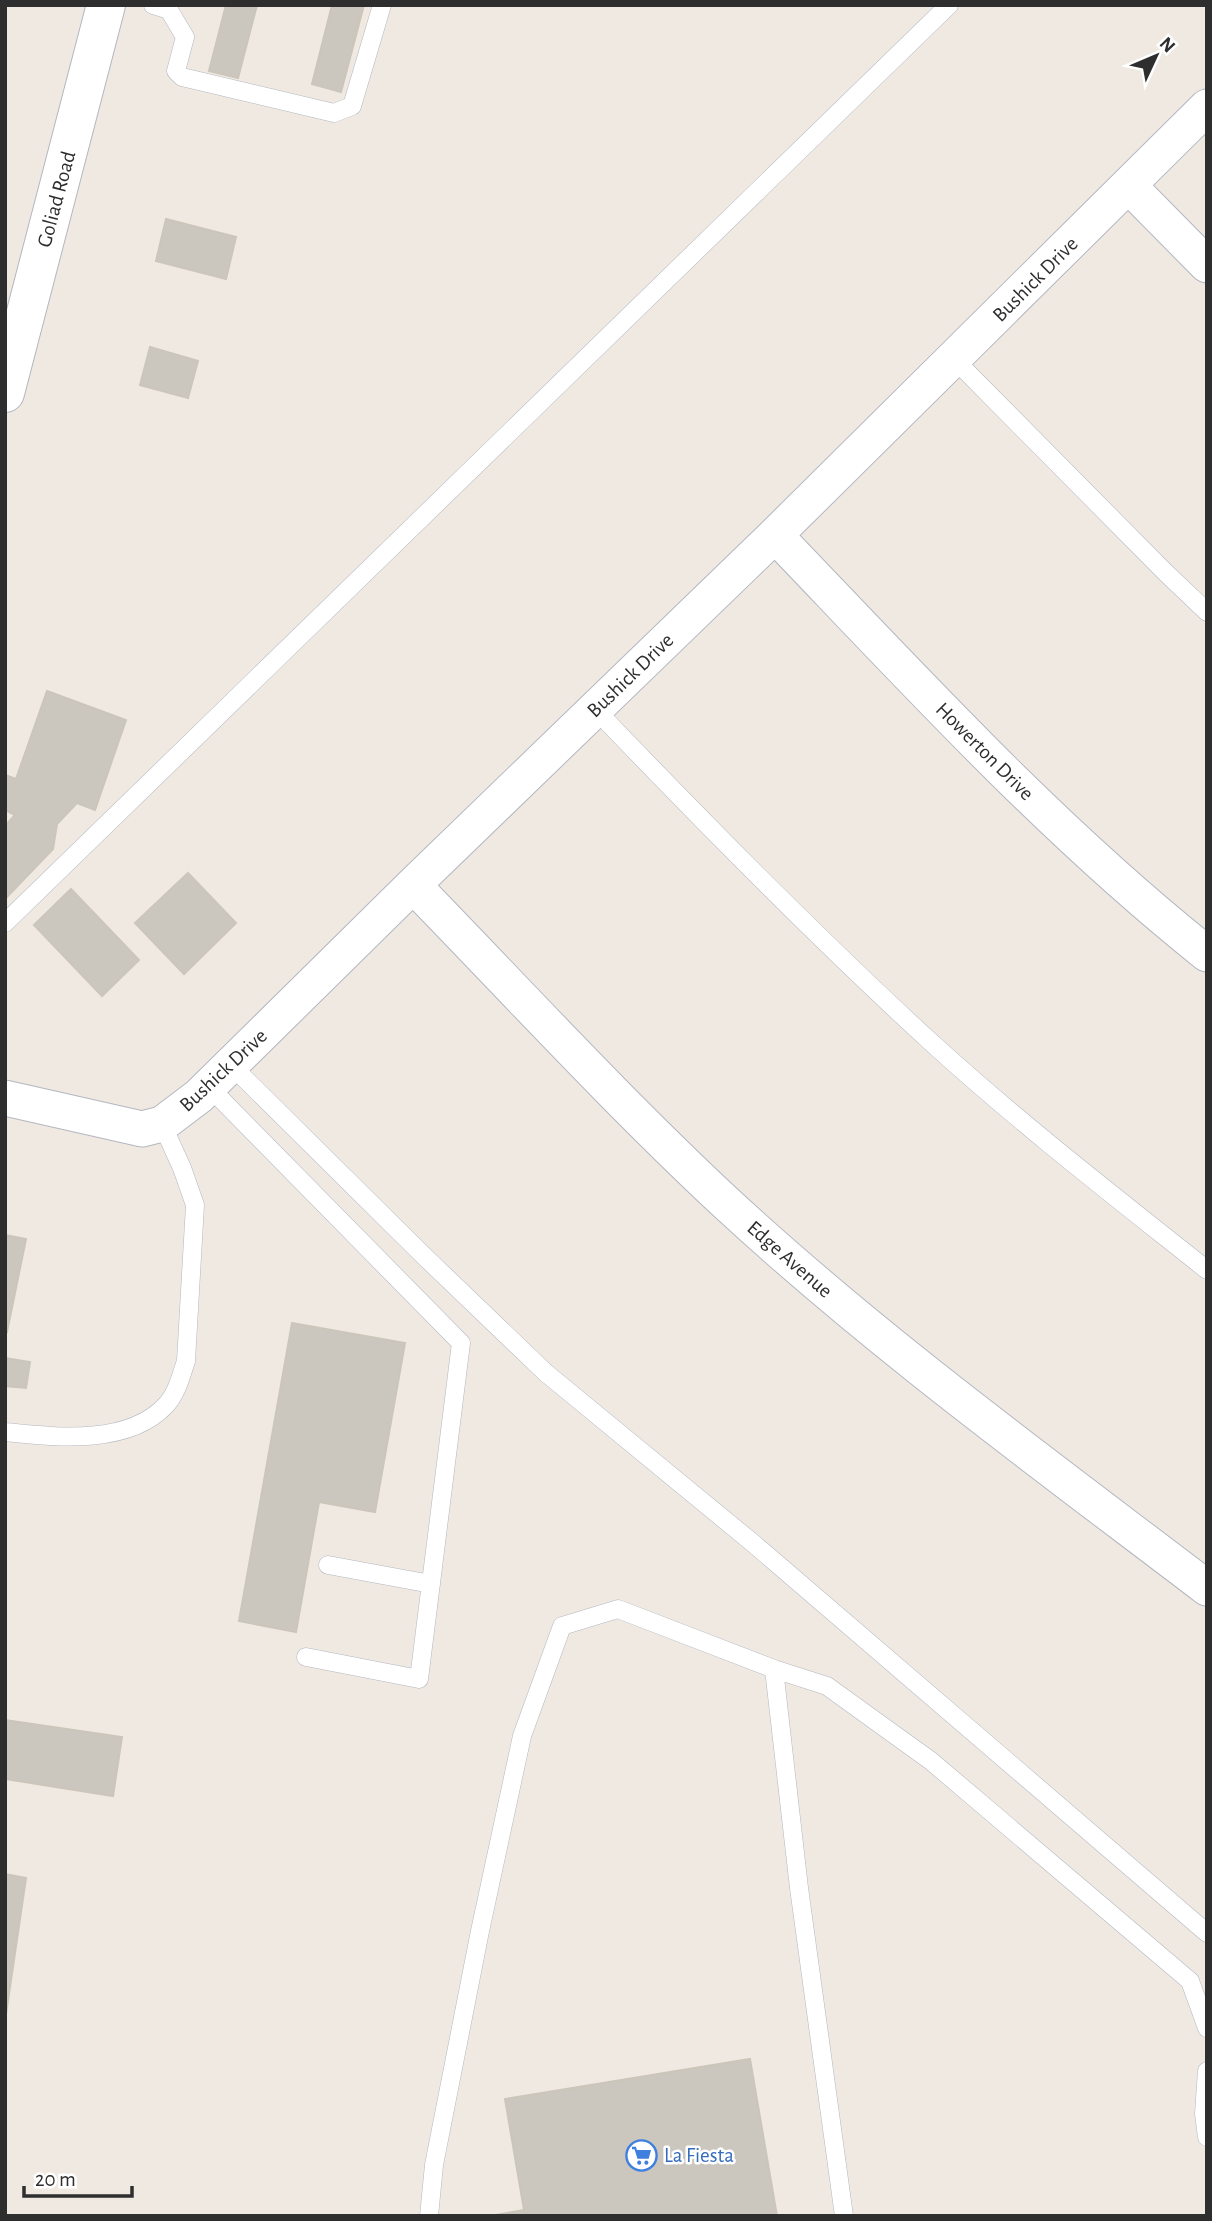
<svg xmlns="http://www.w3.org/2000/svg" width="1212" height="2221" viewBox="0 0 1212 2221" font-family="'Alegreya Sans',sans-serif">
	<style>
		.building { fill: #cbc7bf; stroke: #cbc5ba; stroke-width: 2 }
		.lines { fill: none; stroke-linecap: round; stroke-linejoin: round }
		.service-casing { stroke: #b4b7c1; stroke-width: 19 }
		.minor-casing { stroke: #b4b7c1; stroke-width: 37 }
		.secondary-casing { stroke: #b4b7c1; stroke-width: 40 }
		.service { stroke: #fff; stroke-width: 18 }
		.minor { stroke: #fff; stroke-width: 35 }
		.secondary { stroke: #fff; stroke-width: 38 }
		.labels { text-anchor: middle; stroke-width: 5; stroke-linejoin: round; paint-order: stroke }
		.street-label { font-size: 21px; fill: #2e2e2e; stroke: #fff }
		.shop-label { font-size: 21px; fill: #366cbe; stroke: #fff; text-anchor: start }
	</style>
	<rect width="100%" height="100%" fill="#efe9e1"/>
	<path class="building" d="M226,5H257L238,78L209,71Z
		M332,5H364L341,92L312,84Z
		M166,219L236,237L226,279L156,261Z
		M150,347L198,361L188,398L140,385Z
		M47,691L126,720L95,810L77,803L57,824L53,849L5,899V826L15,815L5,810V775L16,779Z
		M188,873L236,923L184,974L135,923Z
		M71,889L139,960L102,996L34,925Z
		M5,1235L26,1239L7,1332L5,1331Z
		M292,1323L405,1343L375,1512L319,1502L296,1632L239,1621Z
		M5,1358L30,1362L26,1388L5,1386Z
		M5,1720L122,1737L113,1796L5,1779Z
		M5,1874L26,1878L5,2021Z
		M750,2059L777,2216H490L524,2210L505,2099Z"/>
	<g class="lines">
		<defs>
			<path id="service" d="M153,5L169,10L185,37L176,71L182,77L334,113L352,106L382,5
				M954,359L1165,572L1207,612
				M595,709C705,824 816,937 933,1044C1021,1124 1114,1196 1207,1270
				M5,923L949,5
				M231,1065L425,1257L546,1373L754,1544L1207,1933
				M209,1087L461,1343L419,1679L306,1657
				M5,1432C55,1437 128,1446 166,1405C177,1393 181,1376 186,1361L195,1205L182,1168L162,1124
				M328,1565L431,1584
				M1207,2071L1204,2114L1207,2137
				M429,2216L434,2165L480,1931L522,1736L562,1626L618,1609L774,1669
				M844,2216L799,1888L774,1669L827,1686L931,1761L1190,1981L1207,2028"/>
			<path id="minor" d="M1129,186L1207,265
				M775,535C914,680 1050,829 1207,954
				M413,885C516,991 616,1100 724,1201C875,1341 1043,1463 1207,1588
				M5,1098L142,1129L162,1124L199,1096L413,885L775,535L1207,107"/>
			<path id="secondary" d="M5,393L106,5"/>
		</defs>
		<use href="#service" class="service-casing"/>
		<use href="#minor" class="minor-casing"/>
		<use href="#secondary" class="secondary-casing"/>
		<use href="#service" class="service"/>
		<use href="#minor" class="minor"/>
		<use href="#secondary" class="secondary"/>
	</g>
	<defs>
		<symbol id="supermarket-ring" viewBox="-11 -11 22 22"><circle r="9.5" fill="#fff" stroke="#3f7fe0" stroke-width="1.5"/><path d="M-6-5.5h2.5l.6 2H6L4.5 2H-2.5L-4.4-4H-6ZM-1.5 3.2a1.3 1.3 0 1 0 .1 0ZM3 3.2a1.3 1.3 0 1 0 .1 0Z" fill="#3f7fe0"/></symbol>
	</defs>
	<g fill-rule="evenodd">
		<use href="#supermarket-ring" x="624" y="2138" width="35" height="35"/>
	</g>
	<g class="labels">
		<g class="street-label">
			<text transform="translate(56 199) rotate(-75)" y="7">Goliad Road</text>
			<text transform="translate(1035 279) rotate(-45)" y="7">Bushick Drive</text>
			<text transform="translate(630 675) rotate(-44)" y="7">Bushick Drive</text>
			<text transform="translate(985 751) rotate(45)" y="7">Howerton Drive</text>
			<text transform="translate(223 1070) rotate(-43)" y="7">Bushick Drive</text>
			<text transform="translate(790 1259) rotate(41)" y="7">Edge Avenue</text>
		</g>
		<g class="shop-label">
			<text x="664" y="2162">La Fiesta</text>
		</g>
	</g>
	<rect width="1212" height="2221" fill="none" stroke="#2e2e2e" stroke-width="14"/>
	<g transform="translate(1156 56) rotate(46)" stroke="#ffffff" stroke-width="5" paint-order="stroke">
	<path d="M0-5L12 26L0 18L-12 26Z" fill="#2e2e2e"/>
	<text y="-10" font-size="19" font-weight="bold" text-anchor="middle" fill="#2e2e2e">N</text>
	</g>
	<path d="M24 2186v10h108v-10" fill="none" stroke="#2e2e2e" stroke-width="3.5"/>
	<text x="35" y="2186" font-size="21" fill="#2e2e2e" stroke="#ffffff" stroke-width="5" paint-order="stroke">20 m</text>
</svg>
